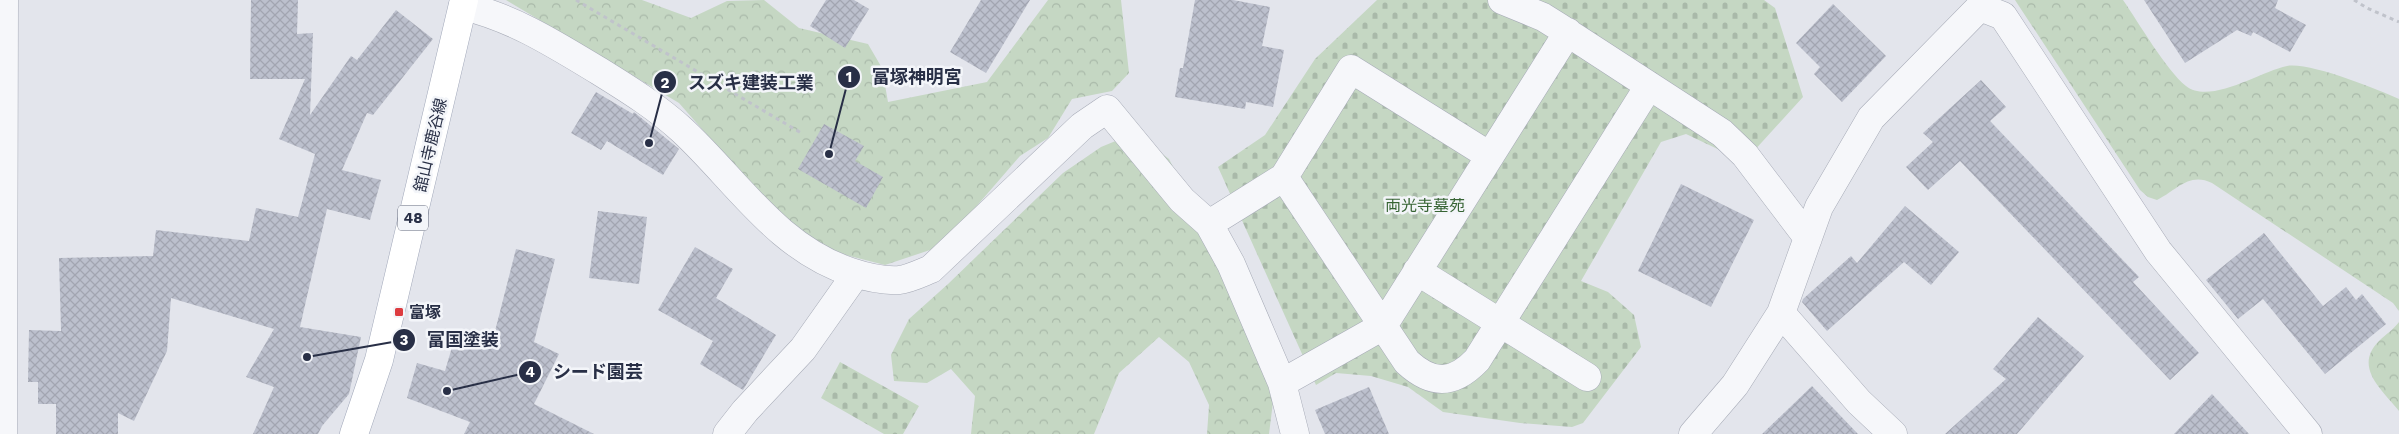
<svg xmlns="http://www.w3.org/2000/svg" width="2399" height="434" viewBox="0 0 2399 434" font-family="'Work Sans','Noto Sans JP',sans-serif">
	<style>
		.forest { fill: url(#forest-crowns) }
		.cemetery { fill: url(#cemetery-stones) }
		.building { fill: url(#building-cross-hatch) }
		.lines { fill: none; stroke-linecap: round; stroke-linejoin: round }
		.minor-casing { stroke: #a7abb7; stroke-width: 29 }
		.major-casing { stroke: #a0a7b9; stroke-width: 29 }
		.path { stroke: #c0c3cb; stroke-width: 3; stroke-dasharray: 4 4; stroke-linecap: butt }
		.minor { stroke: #f6f7fa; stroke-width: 28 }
		.major { stroke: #fff; stroke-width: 28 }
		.poi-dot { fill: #dd3c40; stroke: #f3f5f9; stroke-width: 2 }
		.labels { text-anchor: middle; stroke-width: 5; stroke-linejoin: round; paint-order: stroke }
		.shield { fill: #f3f5f9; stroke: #656a7c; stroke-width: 1 }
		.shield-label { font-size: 15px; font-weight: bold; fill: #282f46 }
		.street-label { font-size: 16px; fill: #282f46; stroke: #f3f5f9 }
		.park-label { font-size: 16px; fill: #376434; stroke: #f3f5f9 }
		.poi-label { font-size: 16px; font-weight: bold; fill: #282f46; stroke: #f3f5f9; text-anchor: start }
		.leader { fill: none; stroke: #282f46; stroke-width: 2 }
		.callout-dot { fill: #282f46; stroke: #f3f5f9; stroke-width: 2 }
		.mark-label { font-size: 15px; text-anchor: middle; font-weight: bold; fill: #fff }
		.callout-label { font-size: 18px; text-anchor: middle; font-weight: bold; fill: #282f46; stroke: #f3f5f9; stroke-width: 5; stroke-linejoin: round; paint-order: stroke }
	</style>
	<defs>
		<pattern id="forest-crowns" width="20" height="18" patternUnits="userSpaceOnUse" patternTransform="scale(1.25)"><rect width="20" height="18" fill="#c5d7c3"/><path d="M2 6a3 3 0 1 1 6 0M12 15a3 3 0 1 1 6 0" fill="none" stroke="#a9b9a9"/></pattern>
		<pattern id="cemetery-stones" width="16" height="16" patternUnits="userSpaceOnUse" patternTransform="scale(1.25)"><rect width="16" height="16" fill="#c5d7c3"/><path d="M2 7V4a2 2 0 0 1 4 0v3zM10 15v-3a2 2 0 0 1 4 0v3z" fill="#a9b9a9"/></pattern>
		<pattern id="building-cross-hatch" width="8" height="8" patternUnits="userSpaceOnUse" patternTransform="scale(1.25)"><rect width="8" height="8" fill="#bcc0cd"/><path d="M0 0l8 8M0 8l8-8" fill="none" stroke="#a2a5b1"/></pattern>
	</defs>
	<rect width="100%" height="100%" fill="#e3e5ec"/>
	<path class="forest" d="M506,0H642L691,18L727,1L764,0L799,28L868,44L882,68L888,102L987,82L1048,0H1121L1129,73L1112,91L1072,99L1048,138L1020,156L942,246L885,265L826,250L768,204L679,103Z
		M2015,0H2123C2139,23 2166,70 2186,86C2210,105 2259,72 2287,66C2310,62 2376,89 2399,99V311L2393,303L2212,183C2189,172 2177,190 2157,200L2148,197L2140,190Z
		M1135,133L1169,159L1200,220L1274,394L1269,434H1207L1209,405L1189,362L1159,337L1119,373L1094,434H971L975,396L951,369L927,383L894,381L891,355L909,319L948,284L1063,173L1101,147Z
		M2399,322V411C2382,390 2353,367 2379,341C2386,334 2393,330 2399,322Z"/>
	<path class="cemetery" d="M1377,0H1764L1775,8L1803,97L1742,164L1726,153L1686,134L1661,142L1581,281L1608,292L1634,315L1641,347L1583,423L1572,427L1520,423L1443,412L1408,387L1371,376L1336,373L1316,385L1218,167L1265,135L1315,59Z
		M840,362L919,406L903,434H884L821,398Z"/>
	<path class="building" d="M251,0H298L297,34L313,33L310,115L351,56L357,60L396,10L433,39L373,115L367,113L342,170L381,180L370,220L327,209L300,327L361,337L349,394L322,426L318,434H253L274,387L246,377L274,329L171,298L167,351L134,421L118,413V434H56V404H38V382H28L29,330L61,331L59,258L153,256L156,230L249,241L256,208L298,217L315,154L279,139L305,79H250Z
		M826,0H854L869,9L845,48L810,26Z
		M981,0H1030L986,73L950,52Z
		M1195,0H1233L1270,7L1262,46L1284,50L1273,107L1246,102L1245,109L1175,97L1180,68H1183Z
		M2144,0H2278L2275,8L2306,25L2290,52L2253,32L2251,36L2237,30L2185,63Z
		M1833,4L1886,56L1842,102L1814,74L1820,67L1796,43Z
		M1981,80L2006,107L1990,121L2139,277L2133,282L2199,353L2170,380L1960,161L1928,190L1906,167L1933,142L1923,133Z
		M596,92L633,114L634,112L679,149L663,175L607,141L601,150L571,133Z
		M824,124L864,146L855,161L883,177L866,208L798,169Z
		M1681,184L1754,220L1711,307L1638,271Z
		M1905,206L1959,252L1931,285L1904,262L1827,331L1802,302L1803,299L1851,256L1857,263Z
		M598,211L647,217L639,284L589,278Z
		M2264,233L2323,306L2346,287L2356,300L2362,294L2386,324L2325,374L2263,299L2238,319L2206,280Z
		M695,247L733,269L716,298L776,335L743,390L700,364L713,341L658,310Z
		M516,249L555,259L534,342L559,354L534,404L594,434H464L470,422L407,398L417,363L445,371L457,330L493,339Z
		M2038,317L2084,356L2017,434H1945L2006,379L1993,369Z
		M1812,386L1858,434H1762Z
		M1369,387L1389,434H1325L1315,410Z
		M2212,394L2249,434H2174Z"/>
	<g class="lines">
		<defs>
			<path id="minor" d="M1502,0L1543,17L1559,27L1722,133L1745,155L1808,238
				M463,6C512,17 556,45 599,71C628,89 657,107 682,130C736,180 777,248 851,272C866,277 883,281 899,280C909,279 921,273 931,269L1082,126L1107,109L1182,200L1209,224L1231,264L1282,383L1295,434
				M1284,177L1407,362C1432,385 1453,385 1477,360L1649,86
				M1209,224L1284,177L1351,69L1490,156
				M1417,271L1587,377
				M1781,313L1859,402L1893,434
				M1282,383L1383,326L1568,32
				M3,434L4,0
				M727,434L745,411L803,349L856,274
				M1693,434L1735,385L1781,313L1819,207L1871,118L1980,7L2003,16L2158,251L2308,434"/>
			<path id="major" d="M354,434L379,360L464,0"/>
		</defs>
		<use href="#minor" class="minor-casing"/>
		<use href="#major" class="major-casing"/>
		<path class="path" d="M576,0L803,134
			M2354,0L2367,8L2399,22"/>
		<use href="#minor" class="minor"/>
		<use href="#major" class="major"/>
	</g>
	<rect class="poi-dot" x="394" y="307" width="10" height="10" rx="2.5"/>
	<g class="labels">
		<rect class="shield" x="398" y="205.5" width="30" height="25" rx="4"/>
		<g class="shield-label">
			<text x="413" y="223">48</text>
		</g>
		<g class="street-label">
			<text transform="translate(430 145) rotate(-77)" y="6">舘山寺鹿谷線</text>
		</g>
		<g class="park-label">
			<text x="1425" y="211">両光寺墓苑</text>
		</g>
		<g class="poi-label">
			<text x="409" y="318">富塚</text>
		</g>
	</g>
	<path class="leader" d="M829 154L849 77M649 143L665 82M307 357L404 340M447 391L530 372"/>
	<g class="callout-dot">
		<circle cx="829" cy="154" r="5"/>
		<circle cx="649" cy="143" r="5"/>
		<circle cx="307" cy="357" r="5"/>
		<circle cx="447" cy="391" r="5"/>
		<circle cx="849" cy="77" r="12"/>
		<circle cx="665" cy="82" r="12"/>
		<circle cx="404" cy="340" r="12"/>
		<circle cx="530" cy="372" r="12"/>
	</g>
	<g class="mark-label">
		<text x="849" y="82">1</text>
		<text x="665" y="88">2</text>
		<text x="404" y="345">3</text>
		<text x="530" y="377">4</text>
	</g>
	<g class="callout-label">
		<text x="917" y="83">富塚神明宮</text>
		<text x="751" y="89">スズキ建装工業</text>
		<text x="463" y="346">富国塗装</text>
		<text x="598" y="378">シード園芸</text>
	</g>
</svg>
